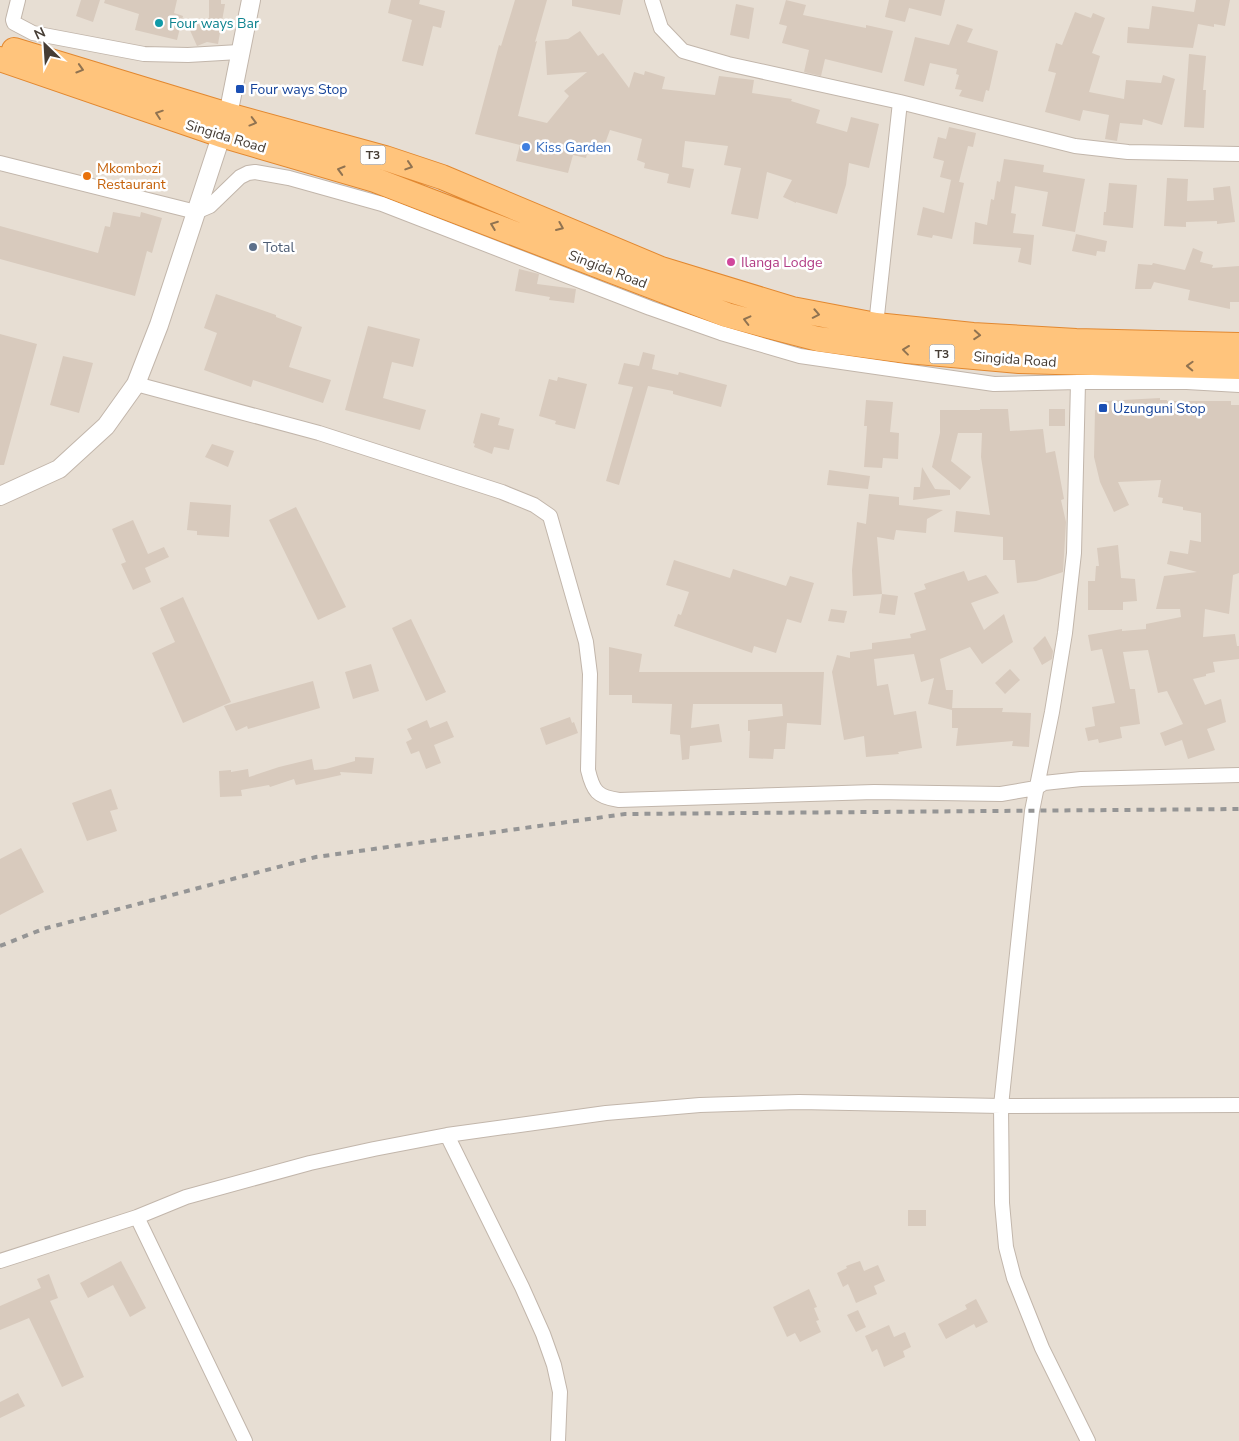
<svg xmlns="http://www.w3.org/2000/svg" width="1239" height="1441" viewBox="0 0 1239 1441" font-family="'Nunito Sans',sans-serif">
	<style>
		.residential { fill: #e7ded3 }
		.building { fill: #d8cabd }
		.lines { fill: none; stroke-linecap: round; stroke-linejoin: round }
		.minor-casing { stroke: #c2b6ab; stroke-width: 16 }
		.tertiary-casing { stroke: #c2b6ab; stroke-width: 20 }
		.trunk-casing { stroke: #e28830; stroke-width: 26 }
		.minor { stroke: #fff; stroke-width: 14 }
		.tertiary { stroke: #fff; stroke-width: 18 }
		.trunk { stroke: #ffc47c; stroke-width: 24 }
		.rail { stroke: #959595; stroke-width: 4; stroke-dasharray: 6 6; stroke-linecap: butt }
		.oneway { stroke: #907351 }
		.culture-dot { fill: #0f9aa8; stroke: #fff; stroke-width: 2 }
		.transit-dot { fill: #1a4fb4; stroke: #fff; stroke-width: 2 }
		.shop-dot { fill: #3f7fe0; stroke: #fff; stroke-width: 2 }
		.food-dot { fill: #e8710a; stroke: #fff; stroke-width: 2 }
		.service-dot { fill: #5c6f8a; stroke: #fff; stroke-width: 2 }
		.hotel-dot { fill: #d1479c; stroke: #fff; stroke-width: 2 }
		.labels { text-anchor: middle; stroke-width: 5; stroke-linejoin: round; paint-order: stroke }
		.shield { fill: #fff; stroke: #7e7772; stroke-width: 1 }
		.shield-label { font-size: 12px; font-weight: bold; fill: #463d35 }
		.culture-label { font-size: 14px; fill: #0d838f; stroke: #fff; text-anchor: start }
		.transit-label { font-size: 14px; fill: #164399; stroke: #fff; text-anchor: start }
		.street-label { font-size: 14px; fill: #463d35; stroke: #fff }
		.shop-label { font-size: 14px; fill: #366cbe; stroke: #fff; text-anchor: start }
		.food-label { font-size: 14px; fill: #c56008; stroke: #fff; text-anchor: start }
		.service-label { font-size: 14px; fill: #4e5e75; stroke: #fff; text-anchor: start }
		.hotel-label { font-size: 14px; fill: #b23c85; stroke: #fff; text-anchor: start }
	</style>
	<rect width="100%" height="100%" fill="#f3ede5"/>
	<path class="residential" d="M0,0H1239V1441H0Z"/>
	<path class="building" d="M81,0H100L93,22L76,16Z
		M105,0H177L174,13L183,16L177,40L135,30L139,14L104,3Z
		M209,0H221V4H225L218,44L207,42L197,46L189,28L209,18Z
		M391,0H420L419,4L445,11L441,28L433,26L423,66L402,61L412,20L388,13Z
		M515,0H547L535,42L537,41L518,116L547,123L569,96L564,91L587,72L547,75L545,41L568,39L580,31L598,56L603,53L629,88L634,72L644,75L645,71L665,77L662,89L715,95L719,76L754,80L752,93L792,99L791,101L820,110L816,123L847,132L851,117L879,124L869,168L849,163L846,185L837,214L796,202V203L783,197L792,180L767,172L758,219L731,214L741,168L724,165L728,146L685,141L682,167L694,169L690,188L667,183L669,174L644,168L645,163L637,160L642,139L610,130L603,149L589,145L586,158L573,155L568,173L516,161L520,145L475,134L499,45L501,46Z
		M572,0H623L620,15L572,6Z
		M786,0L806,5L803,15L866,28V25L893,31L882,73L825,59L821,76L804,72L809,50L782,43L787,26L779,24Z
		M889,0H945L941,16L909,8L905,22L885,17Z
		M1196,0H1230L1225,26L1214,24V27L1198,24L1193,48L1127,43L1128,27L1149,29L1152,6L1194,12Z
		M736,4L754,8L749,39L730,35Z
		M1075,12L1091,18L1093,13L1105,18L1092,53L1100,56L1089,92L1124,99L1126,80L1161,83L1163,75L1175,79L1162,125L1143,119L1142,125L1120,123L1117,141L1105,139L1109,115L1083,110L1080,121L1045,112L1056,73L1048,71L1056,43L1062,45Z
		M957,24L973,29L967,42L998,51L989,91L986,90L983,102L959,96L962,90L955,89L959,75L956,74L957,69L930,63L924,86L904,81L915,37L949,45Z
		M1189,54L1206,56L1203,90H1206L1204,128L1184,127Z
		M949,127L976,133L973,147L968,146L959,182L940,177L944,161L933,158L938,137L946,139Z
		M1004,159L1044,165L1043,172L1085,179L1075,232L1042,226L1048,192L1015,186L1011,213L1016,214L1013,233L1034,235L1031,265L1018,262L1021,248L973,244L975,222L987,225L991,199L994,200L997,181L1000,182Z
		M1167,178L1188,179L1187,201L1214,200L1213,188L1230,186L1235,222L1217,224V221L1186,222V227L1164,226Z
		M951,180L964,183L952,239L933,235L932,238L917,235L923,207L944,213Z
		M1109,183L1137,185L1133,228L1103,225L1104,212H1106Z
		M113,212L140,217L141,212L162,218L152,253L147,251L135,296L0,259V226L98,253L105,226L110,227Z
		M1076,234L1107,241L1105,252L1097,251L1096,256L1072,251Z
		M1193,248L1203,252L1200,262L1213,265L1212,268L1239,266V302H1230V309L1188,300L1190,290L1154,282L1151,289H1135L1138,264L1152,265L1153,263L1185,270Z
		M519,269L539,274L537,284L576,289L574,303L549,300L550,297L515,291Z
		M216,294L276,315V317L302,327L289,367L331,380L323,403L253,380L251,387L204,370L217,333L204,328Z
		M368,326L420,339L413,367L392,362L383,398L426,410L420,430L345,410Z
		M0,334L37,344L4,465H0Z
		M643,352L655,355L652,369L678,375L679,372L727,385L721,407L673,394V391L648,386L619,485L606,481L633,387L618,384L624,363L639,366Z
		M63,356L93,363L79,413L50,405Z
		M558,377L587,384L575,429L555,424L556,421L539,416L549,379L557,381Z
		M1160,398V400H1167V401H1231V405H1239V573L1233,575L1229,614L1205,609L1203,637L1235,634L1237,646H1239V659L1213,662L1215,672L1206,674V676L1193,679L1205,705L1221,699L1226,722L1207,729L1215,750L1188,759L1182,740L1165,746L1160,733L1183,724L1167,691L1158,693L1148,650L1123,652L1130,689H1135L1140,724L1120,727L1122,738L1099,743L1098,739L1088,741L1085,728L1095,726L1092,707L1115,703L1102,649L1091,651L1088,635L1122,629V631L1146,629V624L1181,617L1180,609H1156L1164,576L1197,572L1167,564L1170,551L1188,554L1190,540L1201,542V513L1183,510V507L1162,503L1163,498L1158,497L1161,480L1118,482L1129,505L1114,512L1100,482L1094,457L1095,410L1105,411V401Z
		M866,400L893,402L890,432L899,433L898,459L883,458L882,468L864,467L867,426H864Z
		M980,409H1008L1010,431L1043,429L1046,453L1055,451L1064,499L1061,500L1066,522L1063,572L1036,581L1017,583L1015,560H1003V537L954,532L956,511L990,515L981,457L982,433H958L951,461L971,477L960,490L932,467L940,433V410H980Z
		M1049,409H1065V426H1049Z
		M481,413L500,418L498,425L514,429L509,450L494,447L492,454L474,447L475,444L473,443Z
		M212,444L234,451L228,467L205,457Z
		M922,467L935,489L950,490V495L913,500L914,487H920Z
		M829,470L870,476L868,489L827,485Z
		M869,494L899,497V505L943,510L927,519L926,533L896,530L894,540L877,537L882,594L853,596L852,570L857,522L866,524Z
		M190,502L231,505L229,537L197,535V531L187,530Z
		M296,507L346,607L318,620L269,520Z
		M133,520L148,554L164,547L169,557L145,568L151,582L133,590L121,564L126,562L112,529Z
		M1118,545L1121,578L1135,579L1137,601L1123,602V610H1088V581H1095L1096,566H1099L1097,548Z
		M674,560L730,578L733,569L786,586L790,576L814,583L801,623L787,619L776,653L754,646L752,653L674,626L678,614L681,615L689,592L666,585Z
		M964,571L968,581L986,575L999,593L971,603L984,630L1004,614L1013,642L982,664L970,647L940,659L946,690H953L952,710L928,704L934,678L921,682L914,654L874,659L877,686L888,684L894,715L916,711L922,748L898,752L899,754L866,757L864,736L844,740L832,672L837,655L850,658V652L872,649V643L911,638L910,634L926,630L914,593L926,589L924,584Z
		M882,594L898,596L895,615L879,613Z
		M183,597L231,702L183,723L152,653L175,642L160,608Z
		M831,609L847,611L844,623L828,621Z
		M411,619L446,692L426,701L392,628Z
		M1045,636L1053,651L1052,659L1042,665L1033,648Z
		M609,647L642,654L639,672H824L821,725L787,723L785,749H774L773,759L749,758L750,731H748V720L783,716L782,704H693L691,728L719,724L722,742L690,746L689,759L682,760L680,735L670,734L672,704L632,703V695H609Z
		M371,664L379,691L353,699L345,672Z
		M1010,669L1020,680L1005,694L995,683Z
		M313,681L320,708L248,729L247,726L236,731L224,706Z
		M952,708H1003L1002,712L1031,713L1029,747L1012,746L1013,741L956,746L958,728H952Z
		M570,717L572,723L574,722L578,733L546,745L540,728Z
		M427,720L430,728L447,721L454,737L434,745L441,763L426,769L419,751L411,754L406,742L412,739L407,729Z
		M355,757L374,758L372,774L340,772L341,775L296,785L294,779L270,787L269,785L241,790L242,796L220,797L219,771L231,770V772L248,769L249,777L279,767L312,759L314,770L326,769L355,761Z
		M111,789L118,809L110,811L117,831L87,841L72,803Z
		M21,848L44,892L0,915V859Z
		M908,1210H926V1226H908Z
		M121,1261L146,1308L130,1317L113,1285L88,1298L80,1283Z
		M860,1261L864,1271L878,1265L885,1281L874,1286L877,1294L856,1303L848,1284L843,1287L837,1273L847,1268L846,1266Z
		M49,1274L58,1298L50,1301L84,1377L62,1387L29,1318L0,1330V1306L41,1288L37,1279Z
		M809,1289L817,1307L814,1308L819,1320L816,1321L821,1332L800,1342L795,1333L787,1337L773,1307Z
		M976,1299L988,1322L976,1328L974,1324L946,1339L938,1324L967,1309L965,1305Z
		M858,1310L866,1327L856,1332L847,1315Z
		M889,1325L894,1337L905,1332L911,1347L903,1351L905,1357L884,1367L877,1349L872,1352L865,1336Z
		M18,1393L25,1406L0,1418V1402Z"/>
	<g class="lines">
		<defs>
			<path id="minor" d="M18,0L13,20L14,23L33,33L144,54L188,55L239,52
				M652,0L661,28L683,51L728,64L900,102L1075,146L1128,152L1239,154
				M0,163L196,212L210,206L240,177L248,173L255,172L289,178L382,204L650,308L721,333L800,356L994,384L1078,382H1187L1239,385
				M876,325L900,102
				M1078,382L1074,553L1065,633L1052,712L1032,811L1001,1106L1002,1203L1006,1247L1014,1278L1042,1348L1088,1441
				M136,384L319,433L502,492L534,505L550,516L586,642L590,674L588,770C593,791 597,797 619,800L874,792L1001,794L1036,788L1044,783L1081,779L1239,775
				M447,1135L522,1287L543,1334L554,1365L560,1392L558,1441
				M137,1217L245,1441
				M0,1261L137,1217L186,1197L310,1163L374,1149L447,1135L606,1113L700,1105L799,1102L1001,1106L1239,1105"/>
			<path id="tertiary" d="M0,496L59,469L106,426L136,384L159,325L228,115L251,0"/>
			<path id="trunk" d="M14,50L228,115L385,158L442,177L661,269L792,309L876,325L973,335L1076,341L1239,345
				M0,59L221,135L375,180L727,315L818,339L907,351L1019,361L1239,367"/>
		</defs>
		<use href="#minor" class="minor-casing"/>
		<use href="#tertiary" class="tertiary-casing"/>
		<use href="#trunk" class="trunk-casing"/>
		<use href="#minor" class="minor"/>
		<use href="#tertiary" class="tertiary"/>
		<use href="#trunk" class="trunk"/>
		<path class="rail" d="M0,946L43,929L316,857L625,814L1239,809"/>
	</g>
	<defs><path id="oneway-chevron" d="M-2-3.5L2.5 0L-2 3.5" fill="none" stroke-width="1.6" stroke-linecap="round" stroke-linejoin="round" transform="scale(1.25)"/></defs>
	<g class="oneway">
		<use href="#oneway-chevron" transform="translate(80 69) rotate(17)"/>
		<use href="#oneway-chevron" transform="translate(159 114) rotate(-161)"/>
		<use href="#oneway-chevron" transform="translate(253 122) rotate(15)"/>
		<use href="#oneway-chevron" transform="translate(409 166) rotate(18)"/>
		<use href="#oneway-chevron" transform="translate(341 170) rotate(-164)"/>
		<use href="#oneway-chevron" transform="translate(494 225) rotate(-159)"/>
		<use href="#oneway-chevron" transform="translate(560 227) rotate(23)"/>
		<use href="#oneway-chevron" transform="translate(816 314) rotate(11)"/>
		<use href="#oneway-chevron" transform="translate(747 320) rotate(-166)"/>
		<use href="#oneway-chevron" transform="translate(977 335) rotate(4)"/>
		<use href="#oneway-chevron" transform="translate(906 350) rotate(-173)"/>
		<use href="#oneway-chevron" transform="translate(1190 366) rotate(-178)"/>
	</g>
	<circle class="culture-dot" cx="159" cy="23" r="5"/>
	<g class="transit-dot">
		<rect x="235" y="84" width="10" height="10" rx="2.5"/>
		<rect x="1098" y="403" width="10" height="10" rx="2.5"/>
	</g>
	<circle class="shop-dot" cx="526" cy="147" r="5"/>
	<circle class="food-dot" cx="87" cy="176" r="5"/>
	<circle class="service-dot" cx="253" cy="247" r="5"/>
	<circle class="hotel-dot" cx="731" cy="262" r="5"/>
	<g class="labels">
		<g class="shield">
			<rect x="360.5" y="145.5" width="25" height="19" rx="4"/>
			<rect x="929.5" y="344.5" width="25" height="19" rx="4"/>
		</g>
		<g class="shield-label">
			<text x="373" y="159">T3</text>
			<text x="942" y="358">T3</text>
		</g>
		<g class="culture-label">
			<text x="169" y="28">Four ways Bar</text>
		</g>
		<g class="transit-label">
			<text x="250" y="94">Four ways Stop</text>
			<text x="1113" y="413">Uzunguni Stop</text>
		</g>
		<g class="street-label">
			<text transform="translate(226 136) rotate(17)" y="5">Singida Road</text>
			<text transform="translate(608 269) rotate(21)" y="5">Singida Road</text>
			<text transform="translate(1015 359) rotate(4)" y="5">Singida Road</text>
		</g>
		<g class="shop-label">
			<text x="536" y="152">Kiss Garden</text>
		</g>
		<g class="food-label">
			<text x="97" y="173">Mkombozi<tspan x="97" dy="16">Restaurant</tspan></text>
		</g>
		<g class="service-label">
			<text x="263" y="252">Total</text>
		</g>
		<g class="hotel-label">
			<text x="741" y="267">Ilanga Lodge</text>
		</g>
	</g>
	<g transform="translate(45 45) rotate(335)" stroke="#ffffff" stroke-width="4" paint-order="stroke">
	<path d="M0-4L9 19L0 12L-9 19Z" fill="#463d35"/>
	<text y="-8" font-size="14" font-weight="bold" text-anchor="middle" fill="#463d35">N</text>
	</g>
</svg>
